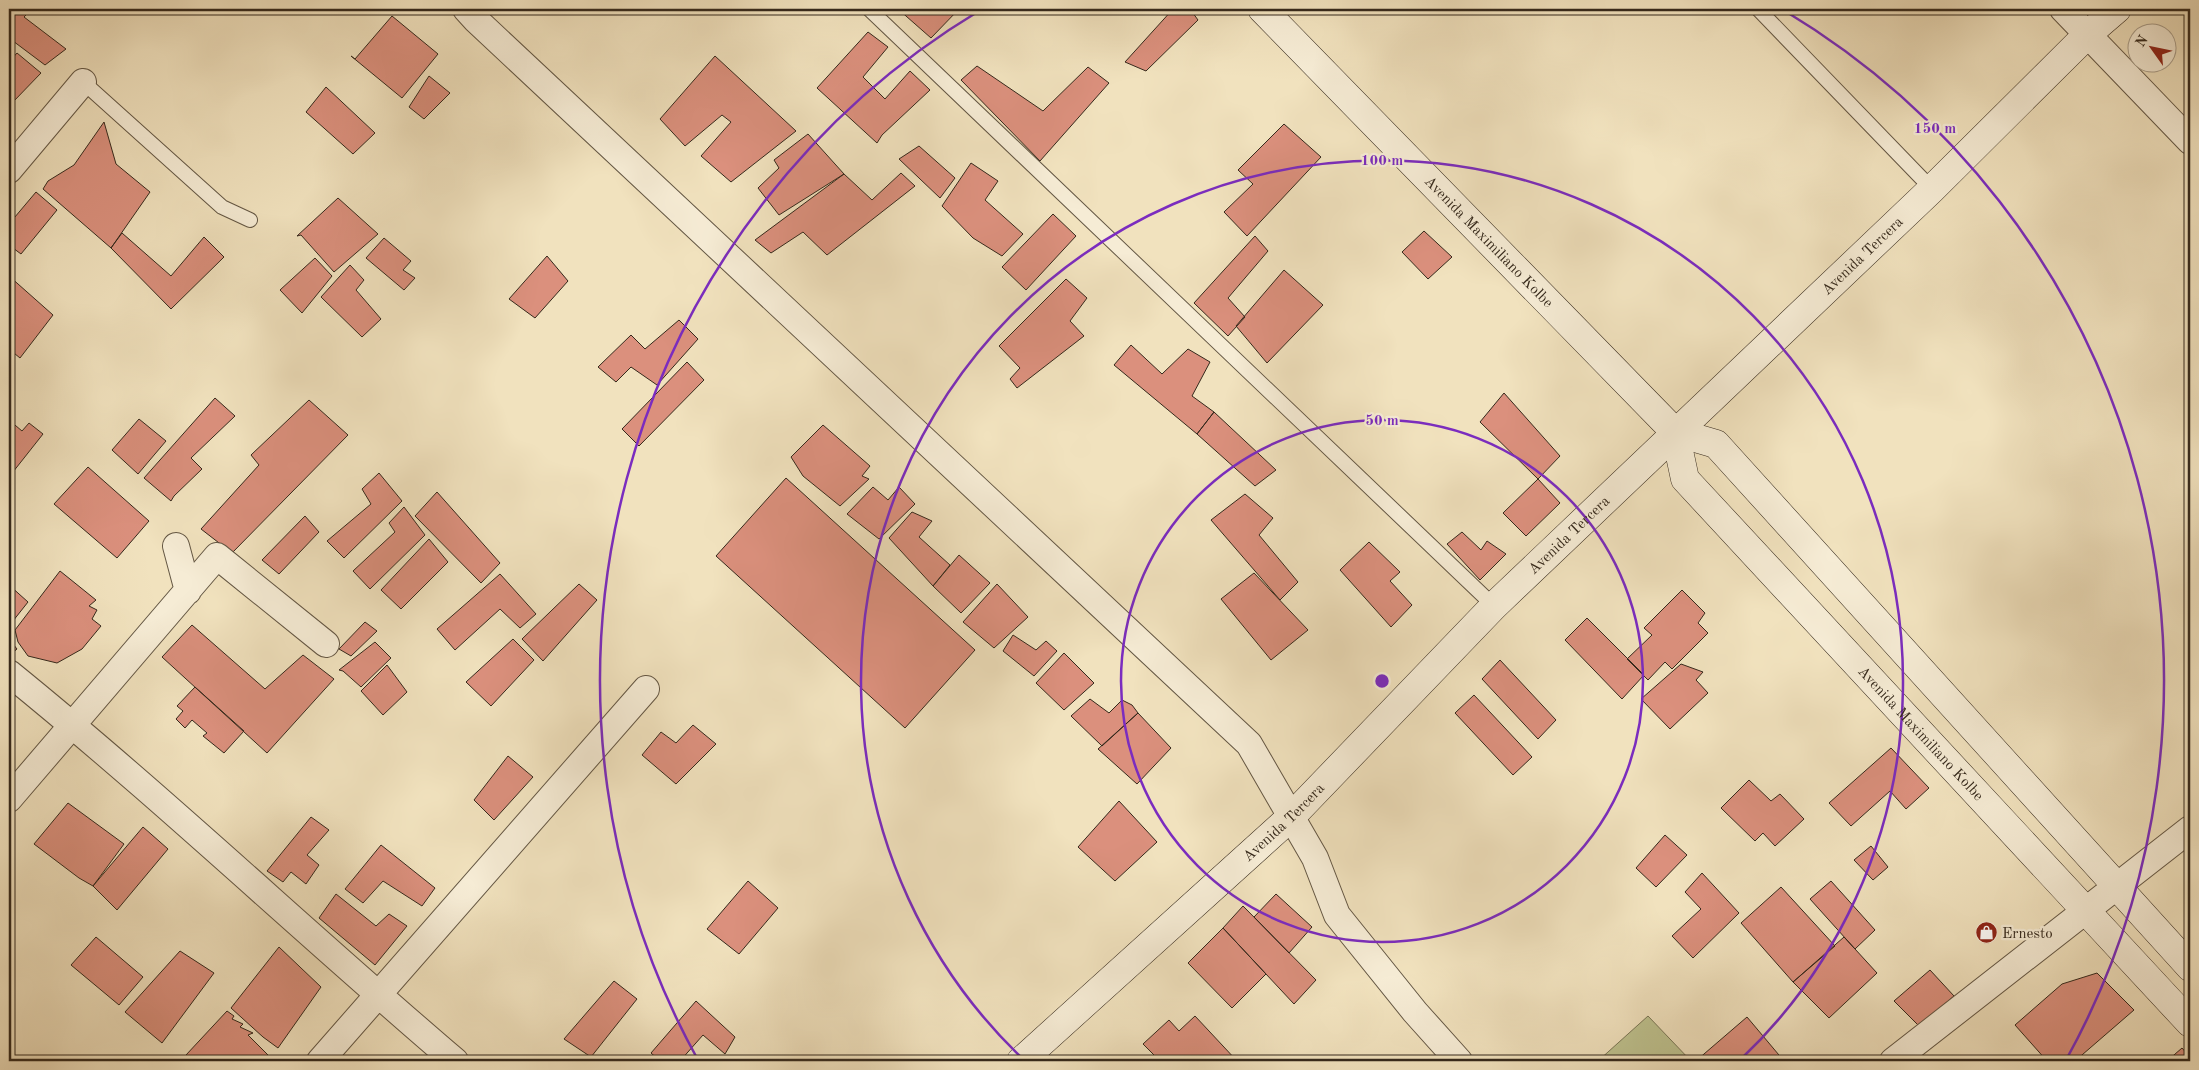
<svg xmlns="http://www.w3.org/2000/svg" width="2199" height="1070" viewBox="0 0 2199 1070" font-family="'Old Standard TT',serif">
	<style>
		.green { fill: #bec28f; stroke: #7a7656 }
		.building { fill: #db907d; stroke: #35291c }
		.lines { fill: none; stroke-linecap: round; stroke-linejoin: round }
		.lane-casing { stroke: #645744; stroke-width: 16 }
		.street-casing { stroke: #645744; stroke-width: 28 }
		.secondary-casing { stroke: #35291c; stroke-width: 29 }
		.lane { stroke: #f6ecd5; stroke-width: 14 }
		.street { stroke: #f6ecd5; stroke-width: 26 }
		.secondary { stroke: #f6ecd5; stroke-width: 28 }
		.ring { fill: none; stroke: #7b2cbf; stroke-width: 2.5 }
		.labels { text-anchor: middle; stroke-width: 4.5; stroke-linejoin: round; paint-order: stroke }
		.street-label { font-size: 15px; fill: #35291c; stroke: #f6ecd5 }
		.poi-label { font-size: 15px; fill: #35291c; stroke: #f6ecd5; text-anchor: start }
		.centre { fill: #7b2cbf; stroke: #f6ecd5; stroke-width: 2.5 }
		.ring-label { font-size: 15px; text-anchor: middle; font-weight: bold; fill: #7b2cbf; stroke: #f6ecd5; stroke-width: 4.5; stroke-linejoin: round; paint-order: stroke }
	</style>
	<rect width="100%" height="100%" fill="#f1e2be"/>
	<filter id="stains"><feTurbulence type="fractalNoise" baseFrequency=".004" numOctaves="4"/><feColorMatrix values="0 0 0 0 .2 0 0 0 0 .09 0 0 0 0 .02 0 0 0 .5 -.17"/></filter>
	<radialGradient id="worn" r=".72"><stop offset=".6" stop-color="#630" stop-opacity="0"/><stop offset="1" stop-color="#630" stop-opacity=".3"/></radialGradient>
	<path class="green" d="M1648,1016L1691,1061H1598Z"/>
	<path class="building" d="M9,9H32L24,17L66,49L45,65L9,38Z
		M898,9H959L931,38Z
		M1173,9H1190L1198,20L1146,71L1125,62Z
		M392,16L438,54L402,98L351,56L355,59Z
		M868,32L888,47L863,77L885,99L910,71L930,90L882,135L877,143L817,88Z
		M17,53L41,73L13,102L9,94V62Z
		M715,56L796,131L731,182L701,156L731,122L722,115L685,146L660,119Z
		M977,66L1043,111L1088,67L1109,83L1040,161L961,80Z
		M429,76L450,93L424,119L409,107Z
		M326,87L375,133L353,154L306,112Z
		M104,122L116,164L150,192L111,248L43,189L48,181L74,165Z
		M1284,124L1321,157L1247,236L1224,212L1253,184L1238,170Z
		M808,134L844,174L779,215L758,188L779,168L774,160Z
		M919,146L955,178L940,198L899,159Z
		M971,163L998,181L985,200L1023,234L1002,256L973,238L942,206Z
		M901,173L915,186L827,255L803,232L771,253L755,240L844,174L872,200Z
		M36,192L57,210L21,254L9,245V224Z
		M338,198L378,234L334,272L301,235L297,236Z
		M1053,214L1076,236L1026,290L1002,267Z
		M1424,231L1452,257L1428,279L1402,252Z
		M122,233L171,276L204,237L224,257L171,309L111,248Z
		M1255,236L1268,251L1228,298L1245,317L1228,336L1194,303Z
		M384,238L411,261L403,270L415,278L404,290L366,258Z
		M547,256L568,281L535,318L509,299Z
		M315,258L332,276L302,313L280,290Z
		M350,265L364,280L356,290L381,319L362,337L321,297Z
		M1284,270L1323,305L1267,363L1236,326Z
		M9,276L53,315L20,358L9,349Z
		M1066,279L1087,298L1070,321L1084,336L1017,388L1010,379L1020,368L999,346Z
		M679,320L698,339L657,385L631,367L616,382L598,367L631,335L645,349Z
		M1131,345L1162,374L1188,349L1210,362L1192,396L1214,412L1197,434L1114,365Z
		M687,362L704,380L639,446L622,429Z
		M1504,393L1560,456L1538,479L1480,422Z
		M215,398L235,416L191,458L202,469L174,496L171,501L144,478Z
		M309,400L348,435L232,553L201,529L259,465L251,455Z
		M1214,412L1276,470L1255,486L1197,434Z
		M139,419L166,441L138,474L112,450Z
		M9,420L22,431L29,423L43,434L9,477Z
		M823,425L870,466L862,476L869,479L840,506L803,476L791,457Z
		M88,467L149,521L117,558L54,504Z
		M379,473L402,501L344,558L327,541L371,504L362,489Z
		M786,478L975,650L905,728L716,556Z
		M1538,479L1560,503L1526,536L1503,513Z
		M873,487L888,500L899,487L915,504L879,539L847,514Z
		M437,492L500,563L481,583L415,516Z
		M1245,494L1273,518L1259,535L1298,582L1280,600L1211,520Z
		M404,507L425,535L370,589L353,571L395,532L389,523Z
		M912,512L932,521L919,537L950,565L933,586L889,538Z
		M305,516L319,532L279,574L262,560Z
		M1462,532L1481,550L1487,541L1506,554L1480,580L1447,544Z
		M429,539L448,562L401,609L381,590Z
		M1369,542L1400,572L1390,581L1412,605L1391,627L1340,570Z
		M959,555L990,583L961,613L933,586Z
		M60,571L96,600L89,606L97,610L92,619L101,626L82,649L57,663L28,656L18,642L15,630Z
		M1254,573L1308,630L1271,660L1221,599Z
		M500,574L536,614L520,628L500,609L455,650L437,629Z
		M579,584L597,600L543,661L522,639Z
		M997,584L1028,617L994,648L963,622Z
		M9,585L28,602L9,626Z
		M1682,590L1705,613L1698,623L1708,633L1672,669L1665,662L1648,680L1627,659L1652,635L1644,628Z
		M1587,618L1644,675L1622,699L1565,640Z
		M365,622L377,631L351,656L339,649Z
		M192,625L265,689L303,655L334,679L267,753L162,657Z
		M1013,635L1036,650L1046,641L1057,651L1034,676L1003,651Z
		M9,639L17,649L11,654L9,652Z
		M513,639L534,660L491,706L466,682Z
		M375,642L391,658L361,687L343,671L339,670Z
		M1064,653L1094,683L1064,710L1036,683Z
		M1500,660L1556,720L1538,739L1482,679Z
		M1681,664L1703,672L1696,680L1708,693L1670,729L1641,699Z
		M387,665L407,692L383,715L361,691Z
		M195,687L244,731L224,753L203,736L207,733L192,720L185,728L176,719L183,711L177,706Z
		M1474,695L1532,757L1513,775L1455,713Z
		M1090,699L1109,713L1122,700L1132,705L1138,713L1102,746L1071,716Z
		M1138,713L1171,748L1137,784L1098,749Z
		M693,725L716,744L676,784L642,755L661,732L676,743Z
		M1891,748L1929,788L1906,809L1890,791L1851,826L1829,803Z
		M508,756L533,777L494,820L474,800Z
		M1749,780L1771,801L1780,794L1804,819L1775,846L1763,833L1755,841L1721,808Z
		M1119,801L1157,842L1115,881L1078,847Z
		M68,803L124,844L93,886L79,878L34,844Z
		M311,817L329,830L307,855L319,865L306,884L291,872L283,882L267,871Z
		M143,827L168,849L117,910L93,886Z
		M1665,835L1687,855L1656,887L1636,868Z
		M381,845L435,888L422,906L383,881L363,903L345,889Z
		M1871,846L1888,867L1873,880L1854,860Z
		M1702,873L1739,913L1693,958L1672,936L1701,909L1685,892Z
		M748,881L778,908L739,954L707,929Z
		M1831,881L1875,930L1855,949L1810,899Z
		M1781,887L1835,946L1793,982L1741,923Z
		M336,894L376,926L389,914L407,926L375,965L319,918Z
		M1276,894L1312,927L1289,953L1254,917Z
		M1243,906L1316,980L1294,1004L1223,928Z
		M1223,928L1266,974L1232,1008L1188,963Z
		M96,937L143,977L119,1005L71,965Z
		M1844,937L1877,973L1829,1018L1793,982Z
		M279,947L321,987L278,1048L263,1037L231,1008Z
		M180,951L214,973L162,1043L125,1012Z
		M1930,970L1954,996L1919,1026L1894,1001Z
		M2097,973L2134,1010L2075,1061H2047L2015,1025L2062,984Z
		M614,981L637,999L591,1057L564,1039Z
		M696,1001L735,1037L725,1054L703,1035L680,1061H660L651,1053Z
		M227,1011L234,1016L232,1019L243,1024L240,1027L253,1033L248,1035L274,1061H192L186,1055Z
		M1195,1016L1237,1061H1160L1143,1044L1169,1020L1179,1031Z
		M1747,1017L1784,1061L1697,1060Z
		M2182,1048L2190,1057V1061H2167Z"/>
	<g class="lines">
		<defs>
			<path id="lane" d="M869,9L1494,606
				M1758,9L1932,189
				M83,82L222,207L250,220"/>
			<path id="street" d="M466,9L476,20L1249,744L1315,858L1337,915L1415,1012L1459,1061
				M2063,9L2190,141
				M9,170L83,82
				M176,546L188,591
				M9,673C162,797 305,933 455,1061
				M9,799L217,556L326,644
				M320,1061L646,689
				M1893,1061L2190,829"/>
			<g id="secondary">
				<path id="s1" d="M1262,9L1675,432L1716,444L2190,967"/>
				<path id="s2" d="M1675,432L1685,479L2190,1023"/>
				<path id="s3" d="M1021,1061L1292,816L1494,606L1932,189L2088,34L2117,9"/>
			</g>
		</defs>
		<use href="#lane" class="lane-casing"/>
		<use href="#street" class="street-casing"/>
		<use href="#secondary" class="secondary-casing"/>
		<use href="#lane" class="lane"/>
		<use href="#street" class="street"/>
		<use href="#secondary" class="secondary"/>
	</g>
	<g class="ring">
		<circle cx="1382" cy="681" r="261"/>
		<path d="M1023 1059A521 521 0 1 1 1741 1059"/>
		<path d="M698 1060A782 782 0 0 1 979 11M1785 11A782 782 0 0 1 2066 1060"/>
	</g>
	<defs>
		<symbol id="shop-disc" viewBox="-11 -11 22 22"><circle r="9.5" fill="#8f2418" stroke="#f6ecd5"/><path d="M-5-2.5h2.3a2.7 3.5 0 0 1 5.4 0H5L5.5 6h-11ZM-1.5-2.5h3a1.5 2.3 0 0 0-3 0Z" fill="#fff"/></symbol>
	</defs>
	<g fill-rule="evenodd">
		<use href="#shop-disc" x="1974" y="920" width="25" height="25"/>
	</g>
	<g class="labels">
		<g class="street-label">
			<text dy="5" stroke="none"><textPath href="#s1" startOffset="325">Avenida Maximiliano Kolbe</textPath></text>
			<text dy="5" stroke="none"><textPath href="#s3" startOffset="1165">Avenida Tercera</textPath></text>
			<text dy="5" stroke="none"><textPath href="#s3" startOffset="760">Avenida Tercera</textPath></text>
			<text dy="5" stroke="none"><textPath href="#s2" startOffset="395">Avenida Maximiliano Kolbe</textPath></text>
			<text dy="5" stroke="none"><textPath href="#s3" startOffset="355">Avenida Tercera</textPath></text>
		</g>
		<g class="poi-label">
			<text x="2002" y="938">Ernesto</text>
		</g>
	</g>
	<circle cx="1382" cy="681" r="8" class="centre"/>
	<g class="ring-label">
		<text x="1935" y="133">150 m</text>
		<text x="1382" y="165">100 m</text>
		<text x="1382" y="425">50 m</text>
	</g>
	<rect width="2199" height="1070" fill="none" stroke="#f1e2be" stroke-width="30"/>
	<rect x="10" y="10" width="2179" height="1050" fill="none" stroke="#35291c" stroke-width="2.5"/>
	<rect x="15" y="15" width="2169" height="1040" fill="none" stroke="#35291c"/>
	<g transform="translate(2152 48) rotate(303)"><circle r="24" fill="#f6ecd5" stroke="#a99e8b"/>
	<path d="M0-4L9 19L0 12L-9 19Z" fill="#8f2418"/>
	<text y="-8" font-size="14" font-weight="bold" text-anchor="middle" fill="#35291c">N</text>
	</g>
	<rect width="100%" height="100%" filter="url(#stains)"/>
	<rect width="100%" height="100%" fill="url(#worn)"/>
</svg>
